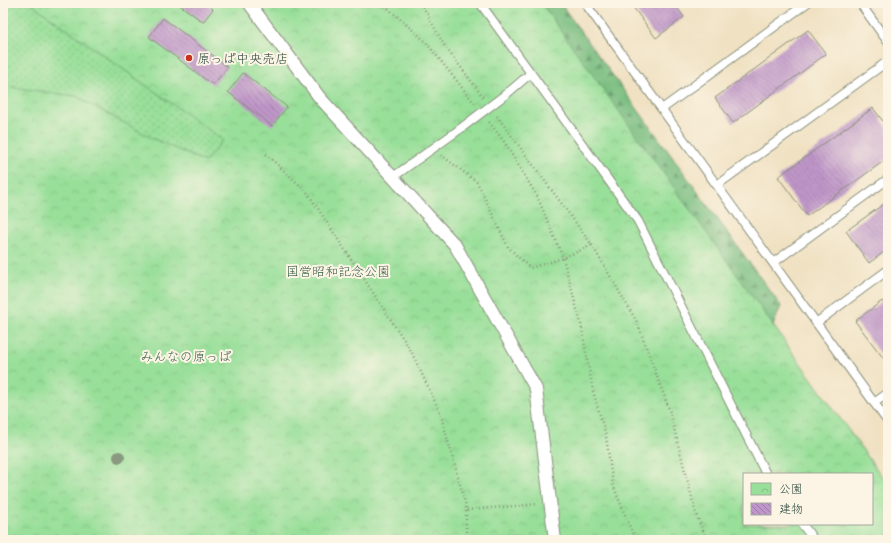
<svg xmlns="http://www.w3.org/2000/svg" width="891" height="543" viewBox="0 0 891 543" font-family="Dekko,'Klee One',sans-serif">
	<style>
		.forest { fill: url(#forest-firs); stroke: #4c7e5a }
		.park { fill: url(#park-crowns); stroke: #5c8e66; fill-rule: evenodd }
		.garden { fill: url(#garden-dots); stroke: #5c8e66 }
		.building { fill: url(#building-back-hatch) }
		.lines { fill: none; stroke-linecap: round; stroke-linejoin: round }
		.service-casing { stroke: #888f7b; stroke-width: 10 }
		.pedestrian-casing { stroke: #888f7b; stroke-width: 14 }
		.path { stroke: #888f7b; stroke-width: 2.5; stroke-dasharray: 1 3; stroke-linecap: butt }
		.service { stroke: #fff; stroke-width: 8 }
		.pedestrian { stroke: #fff; stroke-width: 12 }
		.service-bridge-casing { stroke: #888f7b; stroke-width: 10; stroke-linecap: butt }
		.service-bridge { stroke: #fff; stroke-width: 8 }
		.tree { fill: #8a987f }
		.poi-dot { fill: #c8321e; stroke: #fcf5e5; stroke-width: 1.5 }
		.labels { text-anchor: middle; stroke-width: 4; stroke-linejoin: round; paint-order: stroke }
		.poi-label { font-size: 13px; fill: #1f3d34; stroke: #fcf5e5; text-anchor: start }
		.park-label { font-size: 13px; fill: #375d48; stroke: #fcf5e5 }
	</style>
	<defs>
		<pattern id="forest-firs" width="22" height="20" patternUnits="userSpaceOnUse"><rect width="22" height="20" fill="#7abe81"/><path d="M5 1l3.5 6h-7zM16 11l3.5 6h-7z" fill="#639c6a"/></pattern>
		<pattern id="park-crowns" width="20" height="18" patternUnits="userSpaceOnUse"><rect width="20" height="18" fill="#98df99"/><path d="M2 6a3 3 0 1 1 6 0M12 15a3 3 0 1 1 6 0" fill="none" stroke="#83c084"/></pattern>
		<pattern id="garden-dots" width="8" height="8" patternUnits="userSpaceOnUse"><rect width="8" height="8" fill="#98df99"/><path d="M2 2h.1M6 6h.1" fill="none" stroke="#83c084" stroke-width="1.8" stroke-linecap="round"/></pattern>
		<pattern id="building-back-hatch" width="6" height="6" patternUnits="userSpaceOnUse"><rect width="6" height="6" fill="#bf96c9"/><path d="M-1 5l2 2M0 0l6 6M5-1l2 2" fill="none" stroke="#9b7ca4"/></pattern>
	</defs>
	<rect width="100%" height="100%" fill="#fcf5e5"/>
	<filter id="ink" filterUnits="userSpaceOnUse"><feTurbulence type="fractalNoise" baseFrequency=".025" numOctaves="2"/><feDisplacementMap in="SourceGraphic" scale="8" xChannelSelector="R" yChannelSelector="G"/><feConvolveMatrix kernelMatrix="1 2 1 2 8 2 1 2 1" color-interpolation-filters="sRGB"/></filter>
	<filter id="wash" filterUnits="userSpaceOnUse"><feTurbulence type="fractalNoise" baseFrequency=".012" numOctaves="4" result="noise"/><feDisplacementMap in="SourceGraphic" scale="16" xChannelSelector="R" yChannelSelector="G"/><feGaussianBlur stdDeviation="0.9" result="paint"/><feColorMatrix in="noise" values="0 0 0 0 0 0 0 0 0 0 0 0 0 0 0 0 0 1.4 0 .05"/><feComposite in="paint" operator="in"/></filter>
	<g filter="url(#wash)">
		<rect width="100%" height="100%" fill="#f0e1c2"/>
		<path class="forest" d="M501,3H560L781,306L772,328Z"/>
		<path class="park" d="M3,3H541L888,485V540H3ZM744,474H872V524H744Z"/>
		<path class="garden" d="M3,3H30L223,140L205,162L152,138L75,96L3,86Z"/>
		<g id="blocks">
			<path class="building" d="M181,3H206L213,9L203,22L180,5Z
				M630,3H674L684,17L656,38Z
				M163,18L228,67L213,85L149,37Z
				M808,30L826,54L733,123L715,98Z
				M243,73L287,107L272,126L228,92Z
				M873,108L888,128V158L807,216L778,177Z
				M888,201V249L869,263L846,231Z
				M882,301L888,309V356L884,359L855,321Z"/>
		</g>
	</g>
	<g filter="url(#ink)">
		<use href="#blocks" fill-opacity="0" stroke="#888f7b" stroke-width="1"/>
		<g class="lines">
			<defs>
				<path id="service" d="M480,3L638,221L766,474
					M585,3L888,422
					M860,3L888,42
					M510,91L531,73
					M662,109L807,3
					M393,177L460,129
					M717,185L888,61
					M773,263L888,179
					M816,323L888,270
					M874,403L888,393
					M802,524L814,540"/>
				<path id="pedestrian" d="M249,3L320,98L455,245L536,389L555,540"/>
			</defs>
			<use href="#service" class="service-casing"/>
			<use href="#pedestrian" class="pedestrian-casing"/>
			<path class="path" d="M382,3L425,41L475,104
				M421,3L444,45L483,97
				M497,116L592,245L637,322L669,409L696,514L707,540
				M489,122L503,140L537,196L563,258L581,324L593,391L606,436L613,485L632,532L639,540
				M266,154L307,192L410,349L440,412L466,506V540
				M441,155L477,182L508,247L530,268L563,258L592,245
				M467,510L538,504"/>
			<use href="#service" class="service"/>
			<use href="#pedestrian" class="pedestrian"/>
			<defs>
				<path id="service-bridge" d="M460,129L510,91"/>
			</defs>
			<use href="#service-bridge" class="service-bridge-casing"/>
			<use href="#service-bridge" class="service-bridge"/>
		</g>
		<circle class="tree" cx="119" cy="457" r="6"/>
	</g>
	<circle class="poi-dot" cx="189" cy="58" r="4"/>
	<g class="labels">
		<g class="poi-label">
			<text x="197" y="63">原っぱ中央売店</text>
		</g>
		<g class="park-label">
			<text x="338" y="276">国営昭和記念公園</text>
			<text x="186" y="361">みんなの原っぱ</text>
		</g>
	</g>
	<rect width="891" height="543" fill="none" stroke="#fcf5e5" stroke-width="16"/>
	<rect x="743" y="473" width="130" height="52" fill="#fcf5e5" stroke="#a4ab9e"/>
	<rect x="751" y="483" width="20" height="12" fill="url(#park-crowns)" stroke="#a4ab9e"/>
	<text x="779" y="493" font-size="12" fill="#1f3d34">公園</text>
	<rect x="751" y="503" width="20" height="12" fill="url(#building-back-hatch)" stroke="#a4ab9e"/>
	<text x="779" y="513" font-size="12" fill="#1f3d34">建物</text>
</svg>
